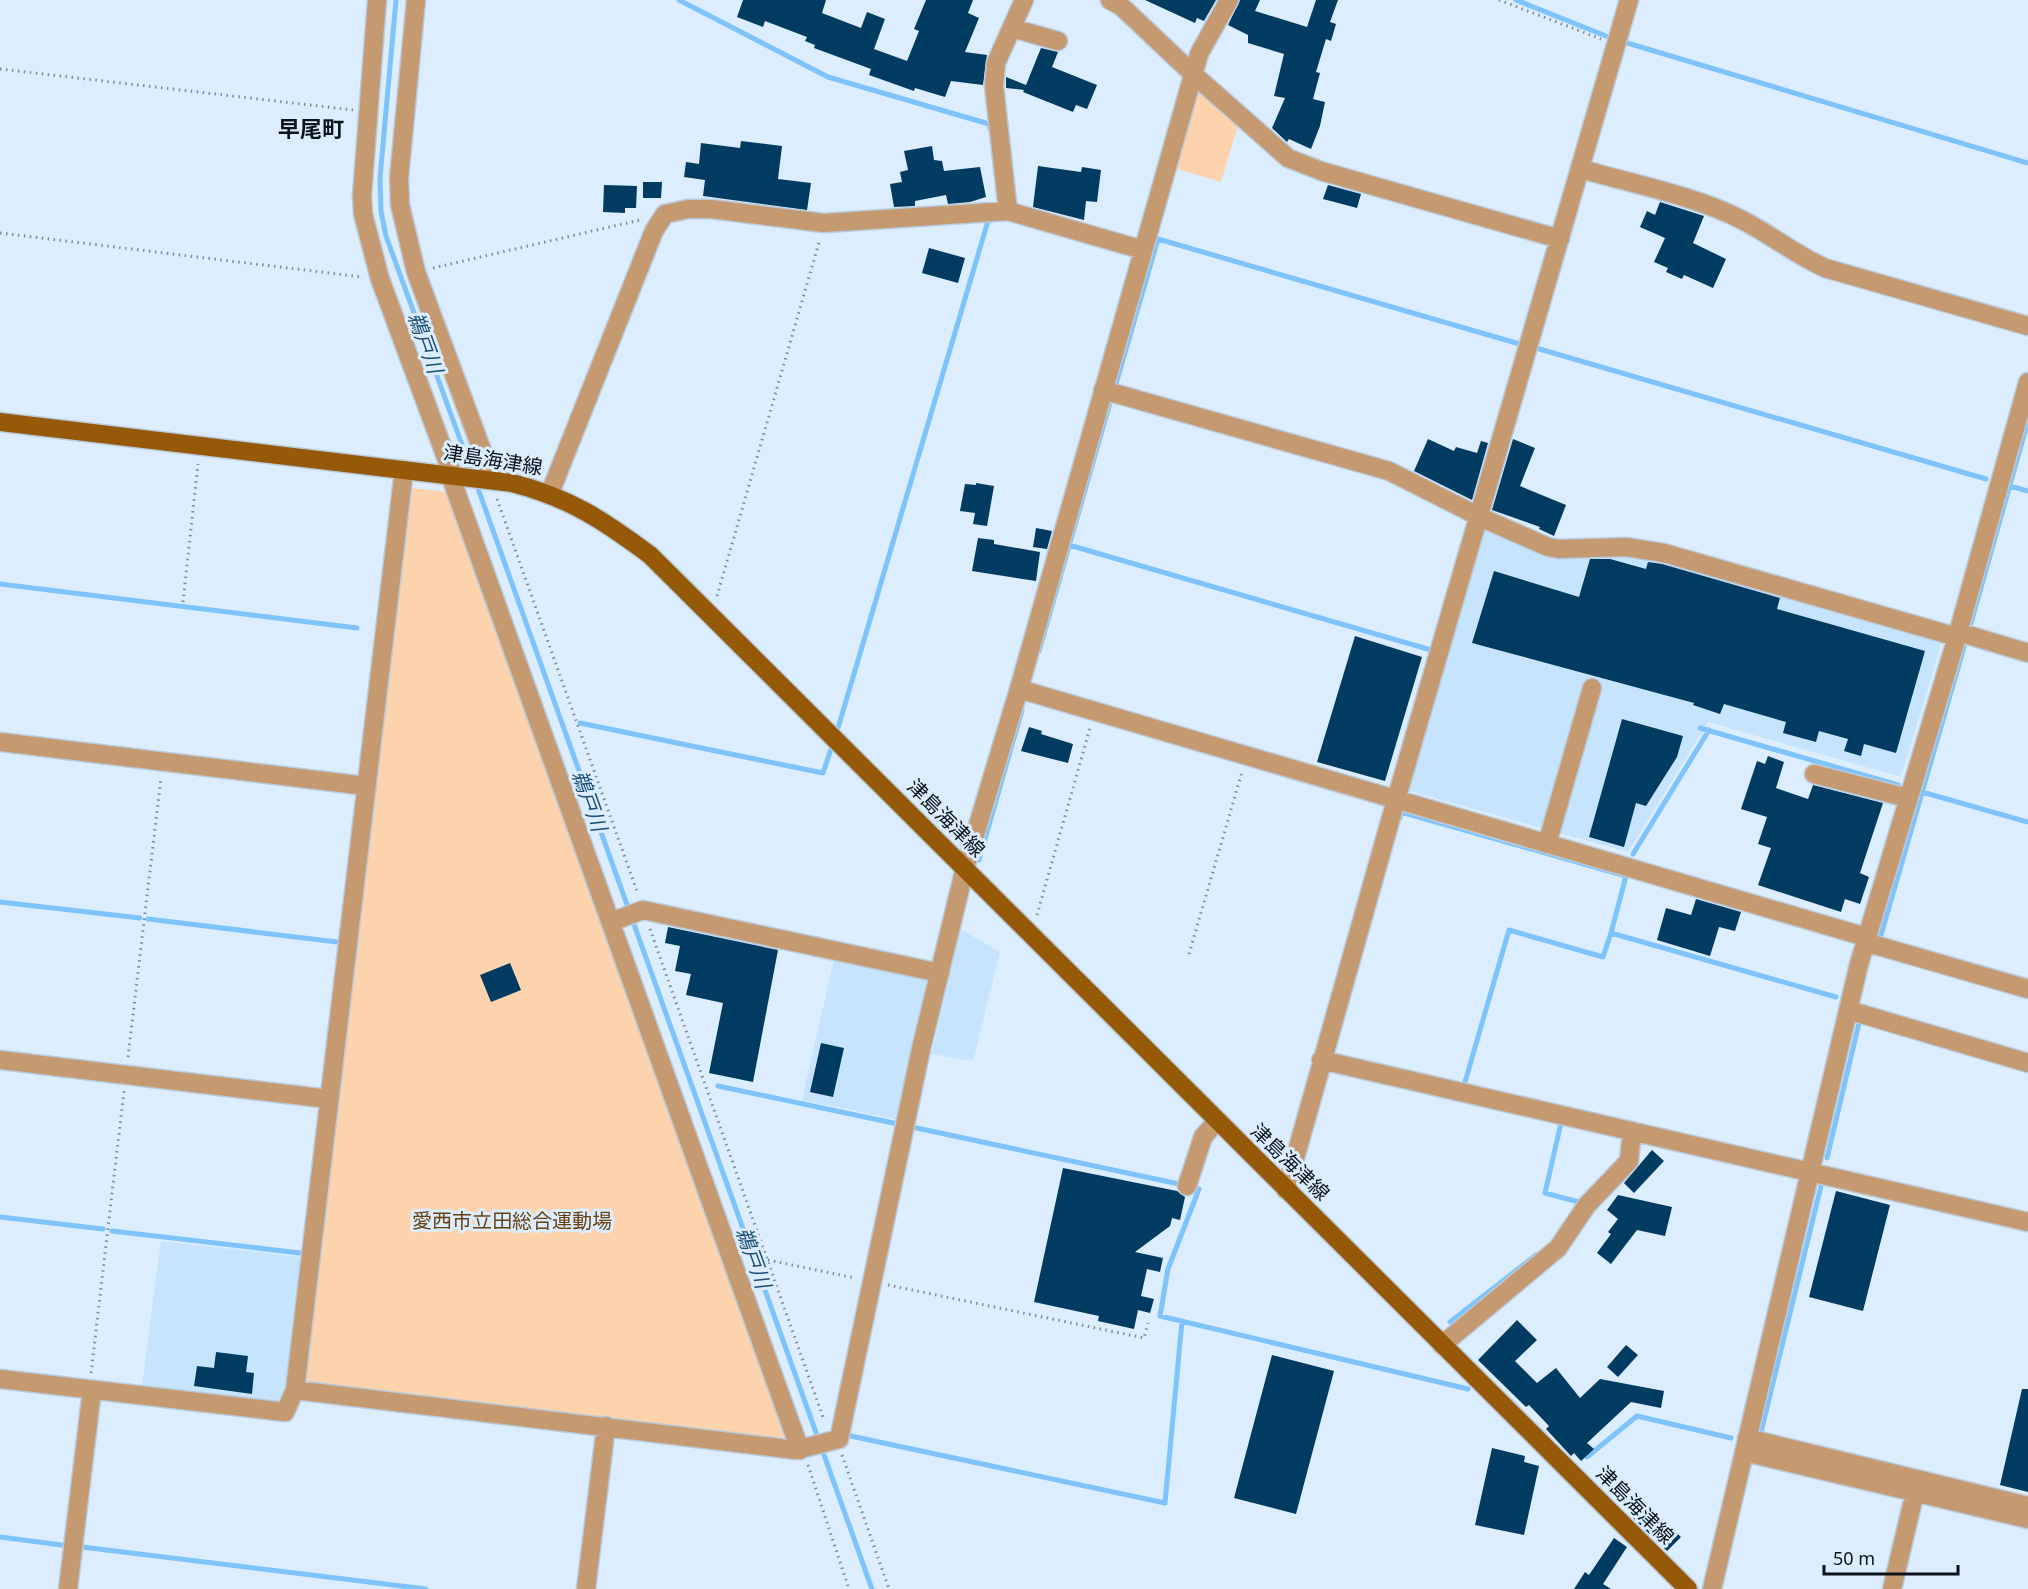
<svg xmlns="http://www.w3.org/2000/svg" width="2028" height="1589" viewBox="0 0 2028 1589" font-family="'Noto Sans','Noto Sans JP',sans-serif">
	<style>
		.built { fill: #c6e4fd }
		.green { fill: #fcd3ad }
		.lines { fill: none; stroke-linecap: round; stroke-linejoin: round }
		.stream { stroke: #7ec3fc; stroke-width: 5 }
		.building { fill: #003c62 }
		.minor-casing { stroke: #bacada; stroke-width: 21 }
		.major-casing { stroke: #bacada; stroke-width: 21 }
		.path { stroke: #7e8b98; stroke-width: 3; stroke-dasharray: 1.5 4.5; stroke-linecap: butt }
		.minor { stroke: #c59a71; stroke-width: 18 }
		.major { stroke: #955907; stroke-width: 18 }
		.labels { text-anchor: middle; stroke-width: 6; stroke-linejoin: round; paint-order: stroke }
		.street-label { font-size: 20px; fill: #0c141b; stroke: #dbedfe }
		.park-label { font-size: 20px; fill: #6a4111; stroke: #dbedfe }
		.water-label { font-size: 21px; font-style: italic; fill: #1e5076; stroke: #dbedfe }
		.quarter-label { font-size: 22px; font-weight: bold; fill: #0c141b; stroke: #dbedfe }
	</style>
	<rect width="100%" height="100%" fill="#dbedfe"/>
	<path class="built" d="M1485,525L1554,554L1625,550L1943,638L1901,777L1708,722L1628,852L1410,791L1406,782Z
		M960,929L1000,952L973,1061L932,1054Z
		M835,955L932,976L900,1120L802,1100Z
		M161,1241L301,1257L285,1392L279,1404L141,1393Z"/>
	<path class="green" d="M1199,85L1239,122L1221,182L1174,168Z
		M411,488L449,492L788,1429L780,1442L311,1384L306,1377Z"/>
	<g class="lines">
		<path class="stream" d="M396,0L380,178L381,211L386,236L473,475
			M679,0L828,77L989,124L990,129
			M1516,0L1611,38
			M1624,42L2028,163
			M1536,348L1986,479
			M1115,387L1158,239L1523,345
			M476,483L872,1589
			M2010,486L2028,491
			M1069,545L1431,650
			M0,584L357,628
			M1971,623L2028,421
			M1039,651L1111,399
			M580,723L823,773L831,749
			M838,728L988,221L995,219
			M1700,728L1898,785
			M1922,792L2028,822
			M1400,818L1401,812L1626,876L1611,933
			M1633,854L1709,730
			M979,860L1022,710
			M0,902L140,918
			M148,919L337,942
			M1881,935L1964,647
			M1465,1082L1509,930L1603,957L1611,933L1836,997
			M718,1086L898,1124
			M1558,1122L1561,1123L1545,1193L1579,1202L1576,1207
			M912,1127L1179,1184
			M1827,1158L1860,1019
			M1195,1188L1199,1189L1168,1269L1160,1316L1468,1389
			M0,1217L103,1229
			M112,1231L300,1253
			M1450,1322L1536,1255
			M1761,1432L1821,1186
			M846,1435L1165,1503L1182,1321
			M1587,1457L1637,1416L1731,1438
			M0,1537L69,1546
			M82,1547L426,1589"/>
	</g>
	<path class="building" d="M743,0H826L822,13L861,28L867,12L885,19L874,49L907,61L919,31L914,29L926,0H973L968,13L979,18L965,52L987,55L983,85L951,81L945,97L915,88L914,91L869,75L871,69L814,48L815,45L805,41L807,37L765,21L763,27L737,17Z
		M1145,0H1216L1204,21L1197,18L1195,23Z
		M1240,0H1260L1255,11L1307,27L1316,0H1338L1330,22L1336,24L1331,41L1326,39L1316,72L1320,73L1313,99L1325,102L1320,126L1311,149L1289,139L1287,142L1272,128L1285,98L1274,96L1284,54L1248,43V35L1228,25Z
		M1041,48L1058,52L1052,67L1097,85L1087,109L1076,105L1073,112L1023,92L1024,90L1006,88V77L1026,85Z
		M741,141L782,146L778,179L811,183L807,210L703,196L705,180L684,177L686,162L699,164L701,143L740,148Z
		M932,146L934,160L942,161L944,171L980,167L986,197L970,202L948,204L946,195L915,201V206L894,207L890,184L902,182L900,172L908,170L904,151Z
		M1038,166L1081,172L1082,167L1101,170L1097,202L1086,201L1084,220L1033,207Z
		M643,182H662L661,198H643Z
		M604,185L637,186L636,208H625V213L603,212Z
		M1328,185L1361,194L1357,208L1323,199Z
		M1660,202L1704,216L1693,243L1726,259L1713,288L1684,275L1682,279L1666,272L1668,268L1654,262L1665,238L1640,227L1647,211L1655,215Z
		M929,248L965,258L958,283L922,273Z
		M1428,439L1454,451L1456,447L1477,453L1481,441L1488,443L1472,500L1414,471Z
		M1513,439L1535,448L1520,486L1566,505L1554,536L1539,529L1540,527L1492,510Z
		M976,483L994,486L987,526L973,524L975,513L960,511L965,484L976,485Z
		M1036,528L1052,531L1047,549L1033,547Z
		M978,538L994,540V544L1040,552L1036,581L972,571Z
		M1590,559H1610L1646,569L1648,562L1662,564L1780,598L1777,609L1925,651L1896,753L1864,744L1861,756L1844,751L1848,739L1819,731L1816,742L1783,733L1786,722L1724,704L1720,714L1693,705L1694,703L1472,643L1494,571L1579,597Z
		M1355,636L1422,657L1385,781L1317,762Z
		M1622,719L1683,736L1677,757L1646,806L1636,803L1624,847L1589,837Z
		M1029,727L1042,731L1041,734L1073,744L1068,763L1021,751Z
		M1768,756L1784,762L1776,788L1808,799L1813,785L1883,803L1860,873L1869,877L1860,904L1845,899L1841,912L1758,885L1771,848L1758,844L1767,817L1741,809L1757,761L1765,764Z
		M1696,899L1741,912L1735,931L1719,927L1710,956L1657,940L1666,908L1691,915Z
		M668,927L778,950L753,1082L709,1073L723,1003L686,995L691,974L675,971L680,946L665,943Z
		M510,963L521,990L491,1002L480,975Z
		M821,1043L844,1048L833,1097L810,1092Z
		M1652,1150L1664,1161L1634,1193L1624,1183Z
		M1063,1168L1177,1191L1185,1197L1180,1220L1172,1218L1170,1226L1135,1252L1163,1258L1160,1272L1147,1269L1141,1296L1154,1299L1150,1313L1138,1310L1134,1329L1098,1321L1099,1316L1034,1302Z
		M1836,1191L1890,1205L1863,1311L1809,1297Z
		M1618,1195L1672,1207L1665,1236L1637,1230L1611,1264L1597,1253L1611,1234L1608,1232L1618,1219L1607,1210Z
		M1517,1320L1537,1340L1515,1361L1537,1383L1556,1368L1580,1398L1600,1379L1664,1391L1661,1408L1631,1402L1587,1443L1594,1449L1581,1461L1574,1453L1571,1456L1546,1429L1549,1426L1529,1405L1526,1407L1478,1360Z
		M1626,1345L1638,1355L1618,1377L1607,1367Z
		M216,1352L248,1356L246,1372L254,1373L252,1394L194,1386L197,1366L214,1368Z
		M1272,1355L1334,1371L1296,1514L1234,1498Z
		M2022,1389H2028V1492L2000,1485Z
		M1492,1448L1525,1456L1524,1462L1539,1466L1524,1535L1475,1525Z
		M1646,1503L1681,1537L1667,1551L1632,1517Z
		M1614,1538L1627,1547L1603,1584L1611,1589H1574L1585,1572L1589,1575Z"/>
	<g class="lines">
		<defs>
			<path id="minor" d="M377,0L362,195L363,214L380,279L453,476
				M416,0L399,178L400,205L416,272L493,480
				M1110,0L1121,6L1193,74L1288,158L1321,171L1560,239
				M1012,28L1058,41
				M1581,169C1630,183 1699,197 1742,220C1772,235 1794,254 1825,268L2028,326
				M1008,211L994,86L996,63L1024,0
				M1103,390L1389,471L1480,517L1548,547L1559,549L1626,547L1664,553L1957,637
				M450,475L800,1450
				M550,493L654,231L665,214L688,209H711L824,223L1008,211L1143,250
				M1958,632L2028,653
				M1019,689L1866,937
				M0,742L366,786
				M1814,774L1908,798
				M1547,844L1592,688
				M611,922L643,910L940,973
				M1865,942L2028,989
				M1848,1010L2028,1063
				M0,1060L329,1099
				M1321,1060L2028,1222
				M1187,1186L1203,1137L1216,1122
				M1286,1190L1396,800L1629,0
				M1442,1345L1558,1248L1587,1205L1629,1161L1632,1131
				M0,1379L285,1412L295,1390L404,470
				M295,1390L796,1450L839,1439L921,1049L965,868L1019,689L1199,54L1229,0
				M1747,1438L2028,1506
				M1744,1452L2028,1519
				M68,1589L92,1390
				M586,1589L606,1426
				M1712,1589L1859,964L1957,637L2028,382
				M1892,1589L1915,1492"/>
			<path id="major" d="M0,422L512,483C570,498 603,520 650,555L1688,1589"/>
		</defs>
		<use href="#minor" class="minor-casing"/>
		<use href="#major" class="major-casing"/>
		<path class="path" d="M1499,0L1601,39
			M0,69L353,110
			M0,233L362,277
			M433,268L640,220
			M497,499L638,894
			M717,596L820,239
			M183,602L198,464
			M1037,915L1090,728
			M650,929L824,1420
			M1189,954L1242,772
			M128,1057L161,778
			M768,1260L855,1278
			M888,1285L1144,1338L1148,1323
			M91,1373L124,1091
			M842,1455L889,1589
			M808,1465L849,1589"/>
		<use href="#minor" class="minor"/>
		<use href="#major" class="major"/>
	</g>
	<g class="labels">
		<g class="street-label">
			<text transform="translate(493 460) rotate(9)" y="7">津島海津線</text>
			<text transform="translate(946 818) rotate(45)" y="7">津島海津線</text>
			<text transform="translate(1290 1162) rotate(44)" y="7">津島海津線</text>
			<text transform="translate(1635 1505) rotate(45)" y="7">津島海津線</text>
		</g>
		<g class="park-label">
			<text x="512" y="1228">愛西市立田総合運動場</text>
		</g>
		<g class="water-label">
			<text transform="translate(425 343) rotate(70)" y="7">鵜戸川</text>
			<text transform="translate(589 801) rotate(70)" y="7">鵜戸川</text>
			<text transform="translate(753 1258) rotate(70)" y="7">鵜戸川</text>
		</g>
		<g class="quarter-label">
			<text x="311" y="137">早尾町</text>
		</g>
	</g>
	<path d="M1824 1565v9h134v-9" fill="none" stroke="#0c141b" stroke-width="3"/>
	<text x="1833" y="1565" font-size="18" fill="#0c141b" stroke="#dbedfe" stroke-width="4.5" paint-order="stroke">50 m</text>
</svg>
